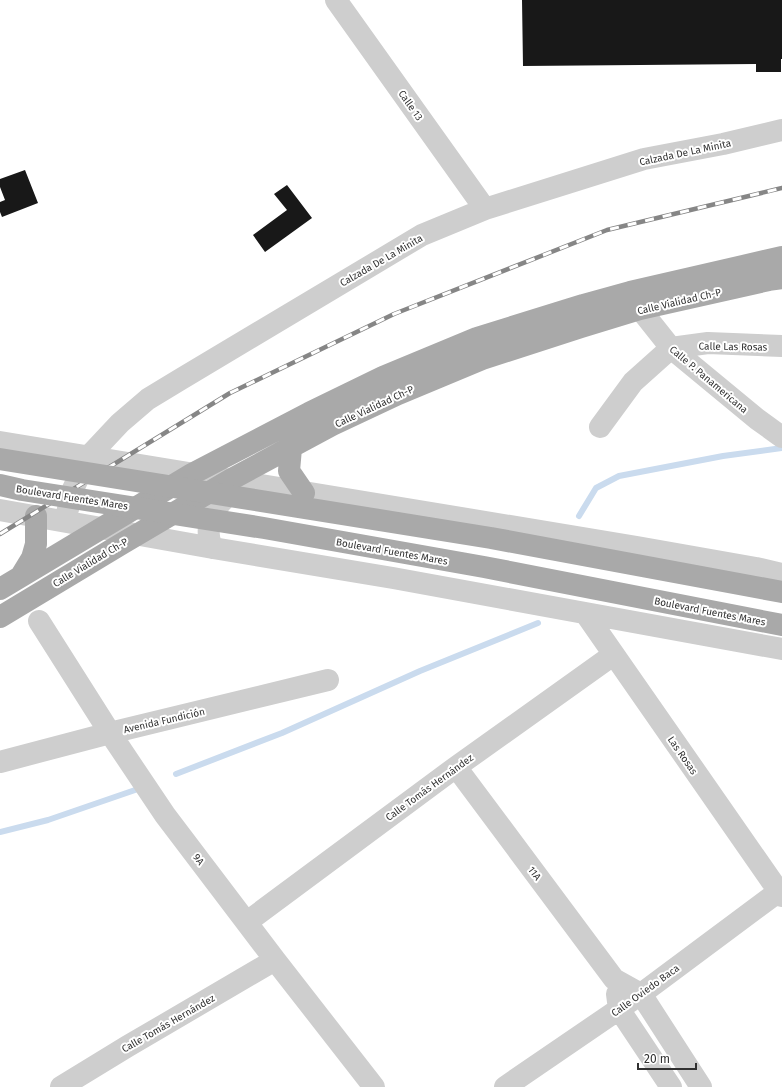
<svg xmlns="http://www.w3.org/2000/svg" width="782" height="1087" viewBox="0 0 782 1087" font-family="'Fira Sans',sans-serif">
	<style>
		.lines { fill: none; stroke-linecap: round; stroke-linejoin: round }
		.stream { stroke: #cadbee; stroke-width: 6 }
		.building { fill: #181818 }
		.minor { stroke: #cecece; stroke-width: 22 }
		.major { stroke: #a9a9a9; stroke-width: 22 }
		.rail-casing { stroke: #868686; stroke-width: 4.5 }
		.rail { stroke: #fff; stroke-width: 3; stroke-dasharray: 9; stroke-linecap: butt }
		.major-bridge { stroke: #a9a9a9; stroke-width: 22 }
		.labels { text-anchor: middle; stroke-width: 4; stroke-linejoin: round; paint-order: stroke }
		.street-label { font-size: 10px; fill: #313131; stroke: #fff }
	</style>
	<rect width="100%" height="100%" fill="#fff"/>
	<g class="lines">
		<path class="stream" d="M579,516L596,488L619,476L723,456L782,448
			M176,774L282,733L420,671L538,623
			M0,832L48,820L138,789"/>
	</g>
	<path class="building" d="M522,0H782V59H781V72H756V64L523,66Z
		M25,170L38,203L2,217L0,212V202L5,200L0,187V179Z
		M287,185L312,218L265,252L253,235L287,210L274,194Z"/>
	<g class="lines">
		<path class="minor" d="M336,0L485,209
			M630,293L640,309L671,348L757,419L782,437
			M600,427L633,382L671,348L708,343L782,346
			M0,442L637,547L756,568L782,574
			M0,510L213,548L393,578L782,649
			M65,521L73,489L89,456L120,423L148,399L181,379L422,235L485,209L644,159L723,144L782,130
			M213,548C211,544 209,540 209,536C206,515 224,495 242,487
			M585,613L782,896
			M39,621L110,733L165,815L275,960L374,1087
			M0,762L110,733L328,680
			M456,767L614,979L641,994L701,1087
			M247,922L456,767L613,655
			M617,994L619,1009L671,1087
			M61,1087L128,1046L275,960
			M505,1087L641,994L782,889"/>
		<path class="major" d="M291,448L289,471L304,493
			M21,576L32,558L36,544V516
			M0,589L192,474L309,413L383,377L477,338L583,305L630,292L782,257
			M0,617L123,543L230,480L332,425L398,394L482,359L581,327L640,309L769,280L782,278"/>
		<defs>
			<path id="rail" d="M0,534L230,393L394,314L607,230L782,188"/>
		</defs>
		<use href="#rail" class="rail-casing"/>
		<use href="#rail" class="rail"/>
		<path class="major-bridge" d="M0,459L491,538L782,592
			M0,485L22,490L264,528L484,567L782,625"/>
	</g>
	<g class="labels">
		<g class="street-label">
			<text transform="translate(411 105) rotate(55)" y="4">Calle 13</text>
			<text transform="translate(685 152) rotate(-12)" y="4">Calzada De La Minita</text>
			<text transform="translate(381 260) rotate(-30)" y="4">Calzada De La Minita</text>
			<text transform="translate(679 301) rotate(-13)" y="4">Calle Vialidad Ch-P</text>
			<text transform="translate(733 346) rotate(1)" y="4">Calle Las Rosas</text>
			<text transform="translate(709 379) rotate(40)" y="4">Calle P. Panamericana</text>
			<text transform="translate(374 406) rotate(-25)" y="4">Calle Vialidad Ch-P</text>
			<text transform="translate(72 497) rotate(9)" y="4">Boulevard Fuentes Mares</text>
			<text transform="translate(392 551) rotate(10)" y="4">Boulevard Fuentes Mares</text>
			<text transform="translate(90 562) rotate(-31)" y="4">Calle Vialidad Ch-P</text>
			<text transform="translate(710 611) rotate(11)" y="4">Boulevard Fuentes Mares</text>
			<text transform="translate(164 720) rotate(-13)" y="4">Avenida Fundición</text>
			<text transform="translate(683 755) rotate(55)" y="4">Las Rosas</text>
			<text transform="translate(429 787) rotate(-36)" y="4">Calle Tomás Hernández</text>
			<text transform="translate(199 859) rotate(53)" y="4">9A</text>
			<text transform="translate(535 873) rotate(53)" y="4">11A</text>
			<text transform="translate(645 990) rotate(-36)" y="4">Calle Oviedo Baca</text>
			<text transform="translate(168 1023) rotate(-30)" y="4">Calle Tomás Hernández</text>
		</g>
	</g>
	<path d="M638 1063v6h58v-6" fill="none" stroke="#313131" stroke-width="2"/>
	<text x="644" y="1063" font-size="12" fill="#313131" stroke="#ffffff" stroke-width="3" paint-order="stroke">20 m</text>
</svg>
